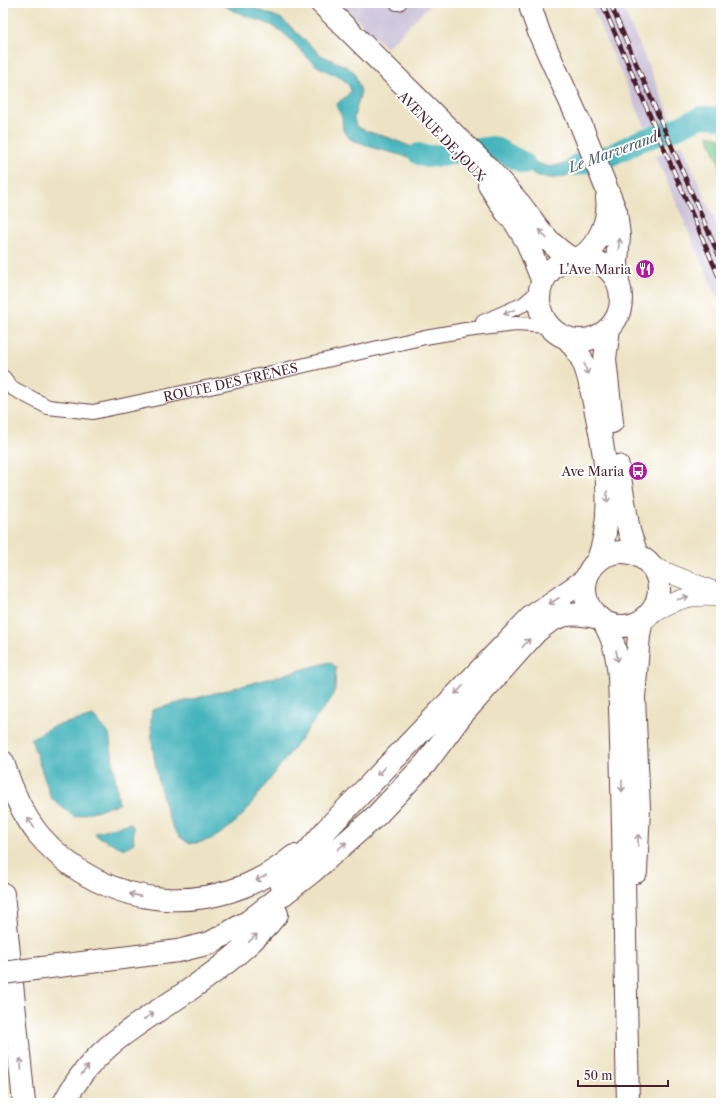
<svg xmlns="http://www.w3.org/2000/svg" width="724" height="1106" viewBox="0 0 724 1106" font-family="'Libre Caslon Text',serif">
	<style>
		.industrial { fill: #c9bfd7 }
		.green { fill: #7bcf91; stroke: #62775e }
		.water { fill: #44b4bc; stroke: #476a74 }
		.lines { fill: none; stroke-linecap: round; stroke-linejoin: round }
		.river { stroke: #44b4bc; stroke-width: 22 }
		.street-casing { stroke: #623c42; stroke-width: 16 }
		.secondary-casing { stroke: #623c42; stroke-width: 20 }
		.primary-casing { stroke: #623c42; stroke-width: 24 }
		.highway-casing { stroke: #623c42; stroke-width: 24 }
		.street { stroke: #fff; stroke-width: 14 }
		.secondary { stroke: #fff; stroke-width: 19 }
		.primary { stroke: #fff; stroke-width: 22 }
		.highway { stroke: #fff; stroke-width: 22 }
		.rail-casing { stroke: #4a1f2b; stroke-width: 4.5 }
		.rail { stroke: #fff; stroke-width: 3; stroke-dasharray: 9; stroke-linecap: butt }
		.highway-bridge-casing { stroke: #623c42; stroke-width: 24; stroke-linecap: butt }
		.highway-bridge { stroke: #fff; stroke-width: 22 }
		.oneway { stroke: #ae9aa0 }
		.labels { text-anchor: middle; stroke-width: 4; stroke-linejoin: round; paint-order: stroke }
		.street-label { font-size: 13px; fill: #4a1f2b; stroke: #fff }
		.poi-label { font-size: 13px; fill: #4a1f2b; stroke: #fff; text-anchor: end }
		.water-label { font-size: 14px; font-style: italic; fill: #485b65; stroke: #fff }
	</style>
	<rect width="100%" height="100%" fill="#fff"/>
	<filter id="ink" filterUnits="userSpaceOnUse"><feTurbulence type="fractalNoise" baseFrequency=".025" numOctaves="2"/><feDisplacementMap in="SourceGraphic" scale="8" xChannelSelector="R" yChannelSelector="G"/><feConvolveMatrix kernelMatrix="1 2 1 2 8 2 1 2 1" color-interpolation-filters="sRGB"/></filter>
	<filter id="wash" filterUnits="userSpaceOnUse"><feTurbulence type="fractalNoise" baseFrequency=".012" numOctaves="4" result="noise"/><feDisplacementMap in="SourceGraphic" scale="16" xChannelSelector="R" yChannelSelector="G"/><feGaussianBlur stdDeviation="0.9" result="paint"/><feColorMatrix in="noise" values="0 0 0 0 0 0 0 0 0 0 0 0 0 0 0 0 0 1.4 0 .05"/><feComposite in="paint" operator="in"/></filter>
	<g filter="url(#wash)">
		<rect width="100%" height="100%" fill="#ede3c4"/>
		<path class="industrial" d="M341,3H432L386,48Z
			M590,3H621L671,117L645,127Z
			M682,144L721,235V307L656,156Z"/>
		<path class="green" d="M708,135L721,138V168Z"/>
		<path class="water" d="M219,3H242L282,19L321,55L347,67L354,72L361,91L354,118L356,126L366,131L390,138L424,152L435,150L440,145L455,161L453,164L425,161L408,157L377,149L350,139L343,130L342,117L336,106C339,99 348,98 351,90C345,75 329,74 317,66C302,55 292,37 276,28C265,21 251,19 239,13C232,11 226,6 219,3Z
			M711,110L721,113V128C707,123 696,125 683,130L678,118L699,111Z
			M641,135L646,147L610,163L604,150Z
			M498,149H509L531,161L550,167L585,159L589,171C577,173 564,178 552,178C534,178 516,165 501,157L497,154Z
			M330,662L336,667L335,689L331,699L242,816C227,830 210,845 188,843C185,840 180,838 178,835C162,815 147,735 152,710Z
			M93,716L109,733L119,804L74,817L51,798L31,739L51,727Z
			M130,823L133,826L134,843L124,849L95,835L96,832Z"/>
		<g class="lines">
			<path class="river" d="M419,154L427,157L493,147L524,163
				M577,165L611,155L640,141L675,129L701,117L721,118"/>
		</g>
	</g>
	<g filter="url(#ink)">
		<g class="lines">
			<defs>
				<g id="street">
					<path d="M397,3H399"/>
					<path d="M483,322L524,304L540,290"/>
					<path id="s1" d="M3,377L12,388L48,407L93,412L224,384L425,337L466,330L516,324L550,326"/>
				</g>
				<path id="secondary" d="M651,566L716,592
					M648,615C679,599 686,594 721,597"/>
				<path id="primary" d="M321,3L487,167C498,179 509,191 520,204C536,225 549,246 573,259
					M531,3V9L540,35L581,125L616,212L619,236L617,262L618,283
					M489,185L506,212L515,222L527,242L543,282
					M580,258C599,245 610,220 607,197
					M539 299a41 41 0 1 1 82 0a41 41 0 1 1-82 0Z
					M609,328L605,359L612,422
					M566,337C573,345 579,352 583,362C589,374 591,389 594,403C605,453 616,511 598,560
					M618,466L629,531L637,555
					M585 589a37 37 0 1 1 74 0a37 37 0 1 1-74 0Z
					M603,621C614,639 617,655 619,676C624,818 625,961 628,1103
					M636,872L639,809L634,698L639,635L642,620"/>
				<path id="highway" d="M3,762C11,788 22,814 39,835C105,912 216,921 294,856
					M281,883L326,830L531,617L586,579
					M3,894L24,1103
					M42,968L178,951L210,943L249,921L312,872L377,815L426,763L461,716L536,632C558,613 571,611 599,618
					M64,1103C92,1046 142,1023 192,988C222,967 254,943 277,914"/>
			</defs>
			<use href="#street" class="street-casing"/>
			<use href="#secondary" class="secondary-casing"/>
			<use href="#primary" class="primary-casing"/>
			<use href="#highway" class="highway-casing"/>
			<use href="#street" class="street"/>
			<use href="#secondary" class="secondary"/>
			<use href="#primary" class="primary"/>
			<use href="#highway" class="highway"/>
			<defs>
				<path id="rail" d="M602,3L721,282
					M610,3L721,261"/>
			</defs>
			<use href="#rail" class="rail-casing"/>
			<use href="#rail" class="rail"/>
			<defs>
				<path id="highway-bridge" d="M3,973L42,968"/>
			</defs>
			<use href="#highway-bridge" class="highway-bridge-casing"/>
			<use href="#highway-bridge" class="highway-bridge"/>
		</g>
		<defs><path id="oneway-shaft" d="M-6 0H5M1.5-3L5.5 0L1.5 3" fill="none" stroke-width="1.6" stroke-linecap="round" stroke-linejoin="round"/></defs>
		<g class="oneway">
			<use href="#oneway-shaft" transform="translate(543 234) rotate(-130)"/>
			<use href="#oneway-shaft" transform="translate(619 244) rotate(-84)"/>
			<use href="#oneway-shaft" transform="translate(509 312) rotate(155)"/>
			<use href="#oneway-shaft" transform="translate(586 369) rotate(73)"/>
			<use href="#oneway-shaft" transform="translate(607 497) rotate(91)"/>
			<use href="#oneway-shaft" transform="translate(683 598) rotate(-17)"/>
			<use href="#oneway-shaft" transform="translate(554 601) rotate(147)"/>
			<use href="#oneway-shaft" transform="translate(526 643) rotate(-48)"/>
			<use href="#oneway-shaft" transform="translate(617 656) rotate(81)"/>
			<use href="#oneway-shaft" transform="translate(459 690) rotate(134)"/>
			<use href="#oneway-shaft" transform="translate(381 771) rotate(133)"/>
			<use href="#oneway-shaft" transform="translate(622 786) rotate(90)"/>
			<use href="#oneway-shaft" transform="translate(31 823) rotate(-124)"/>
			<use href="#oneway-shaft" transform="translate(638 840) rotate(-87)"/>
			<use href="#oneway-shaft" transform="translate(342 846) rotate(-41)"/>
			<use href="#oneway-shaft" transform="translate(261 878) rotate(151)"/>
			<use href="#oneway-shaft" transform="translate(135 895) rotate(-167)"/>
			<use href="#oneway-shaft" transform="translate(253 938) rotate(-44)"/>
			<use href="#oneway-shaft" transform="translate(149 1016) rotate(-33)"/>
			<use href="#oneway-shaft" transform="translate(21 1064) rotate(-95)"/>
			<use href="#oneway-shaft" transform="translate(85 1070) rotate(-52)"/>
		</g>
	</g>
	<defs>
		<symbol id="restaurant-disc" viewBox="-11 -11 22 22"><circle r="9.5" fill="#b5179e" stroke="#fff"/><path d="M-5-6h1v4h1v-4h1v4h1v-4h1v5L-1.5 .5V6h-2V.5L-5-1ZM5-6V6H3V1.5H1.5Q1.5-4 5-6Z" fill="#fff"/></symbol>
		<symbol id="bus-disc" viewBox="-11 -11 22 22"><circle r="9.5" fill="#b5179e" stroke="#fff"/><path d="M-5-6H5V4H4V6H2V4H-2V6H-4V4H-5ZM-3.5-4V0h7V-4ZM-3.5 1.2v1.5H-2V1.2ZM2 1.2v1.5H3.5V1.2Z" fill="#fff"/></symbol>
	</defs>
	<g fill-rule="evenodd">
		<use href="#restaurant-disc" x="634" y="258" width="22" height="22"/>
		<use href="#bus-disc" x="627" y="460" width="22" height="22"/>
	</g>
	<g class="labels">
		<g class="street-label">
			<text transform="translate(442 136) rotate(46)" y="5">AVENUE DE JOUX</text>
			<text dy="5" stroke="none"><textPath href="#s1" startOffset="241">ROUTE DES FRÊNES</textPath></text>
		</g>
		<g class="poi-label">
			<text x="631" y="274">L'Ave Maria</text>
			<text x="624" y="476">Ave Maria</text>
		</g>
		<g class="water-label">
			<text transform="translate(613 152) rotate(-20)" y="5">Le Marverand</text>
		</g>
	</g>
	<rect width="724" height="1106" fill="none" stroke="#fff" stroke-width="16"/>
	<path d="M578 1080v6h90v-6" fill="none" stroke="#4a1f2b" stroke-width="2"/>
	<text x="584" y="1080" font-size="12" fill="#4a1f2b" stroke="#ffffff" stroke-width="3" paint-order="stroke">50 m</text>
</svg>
